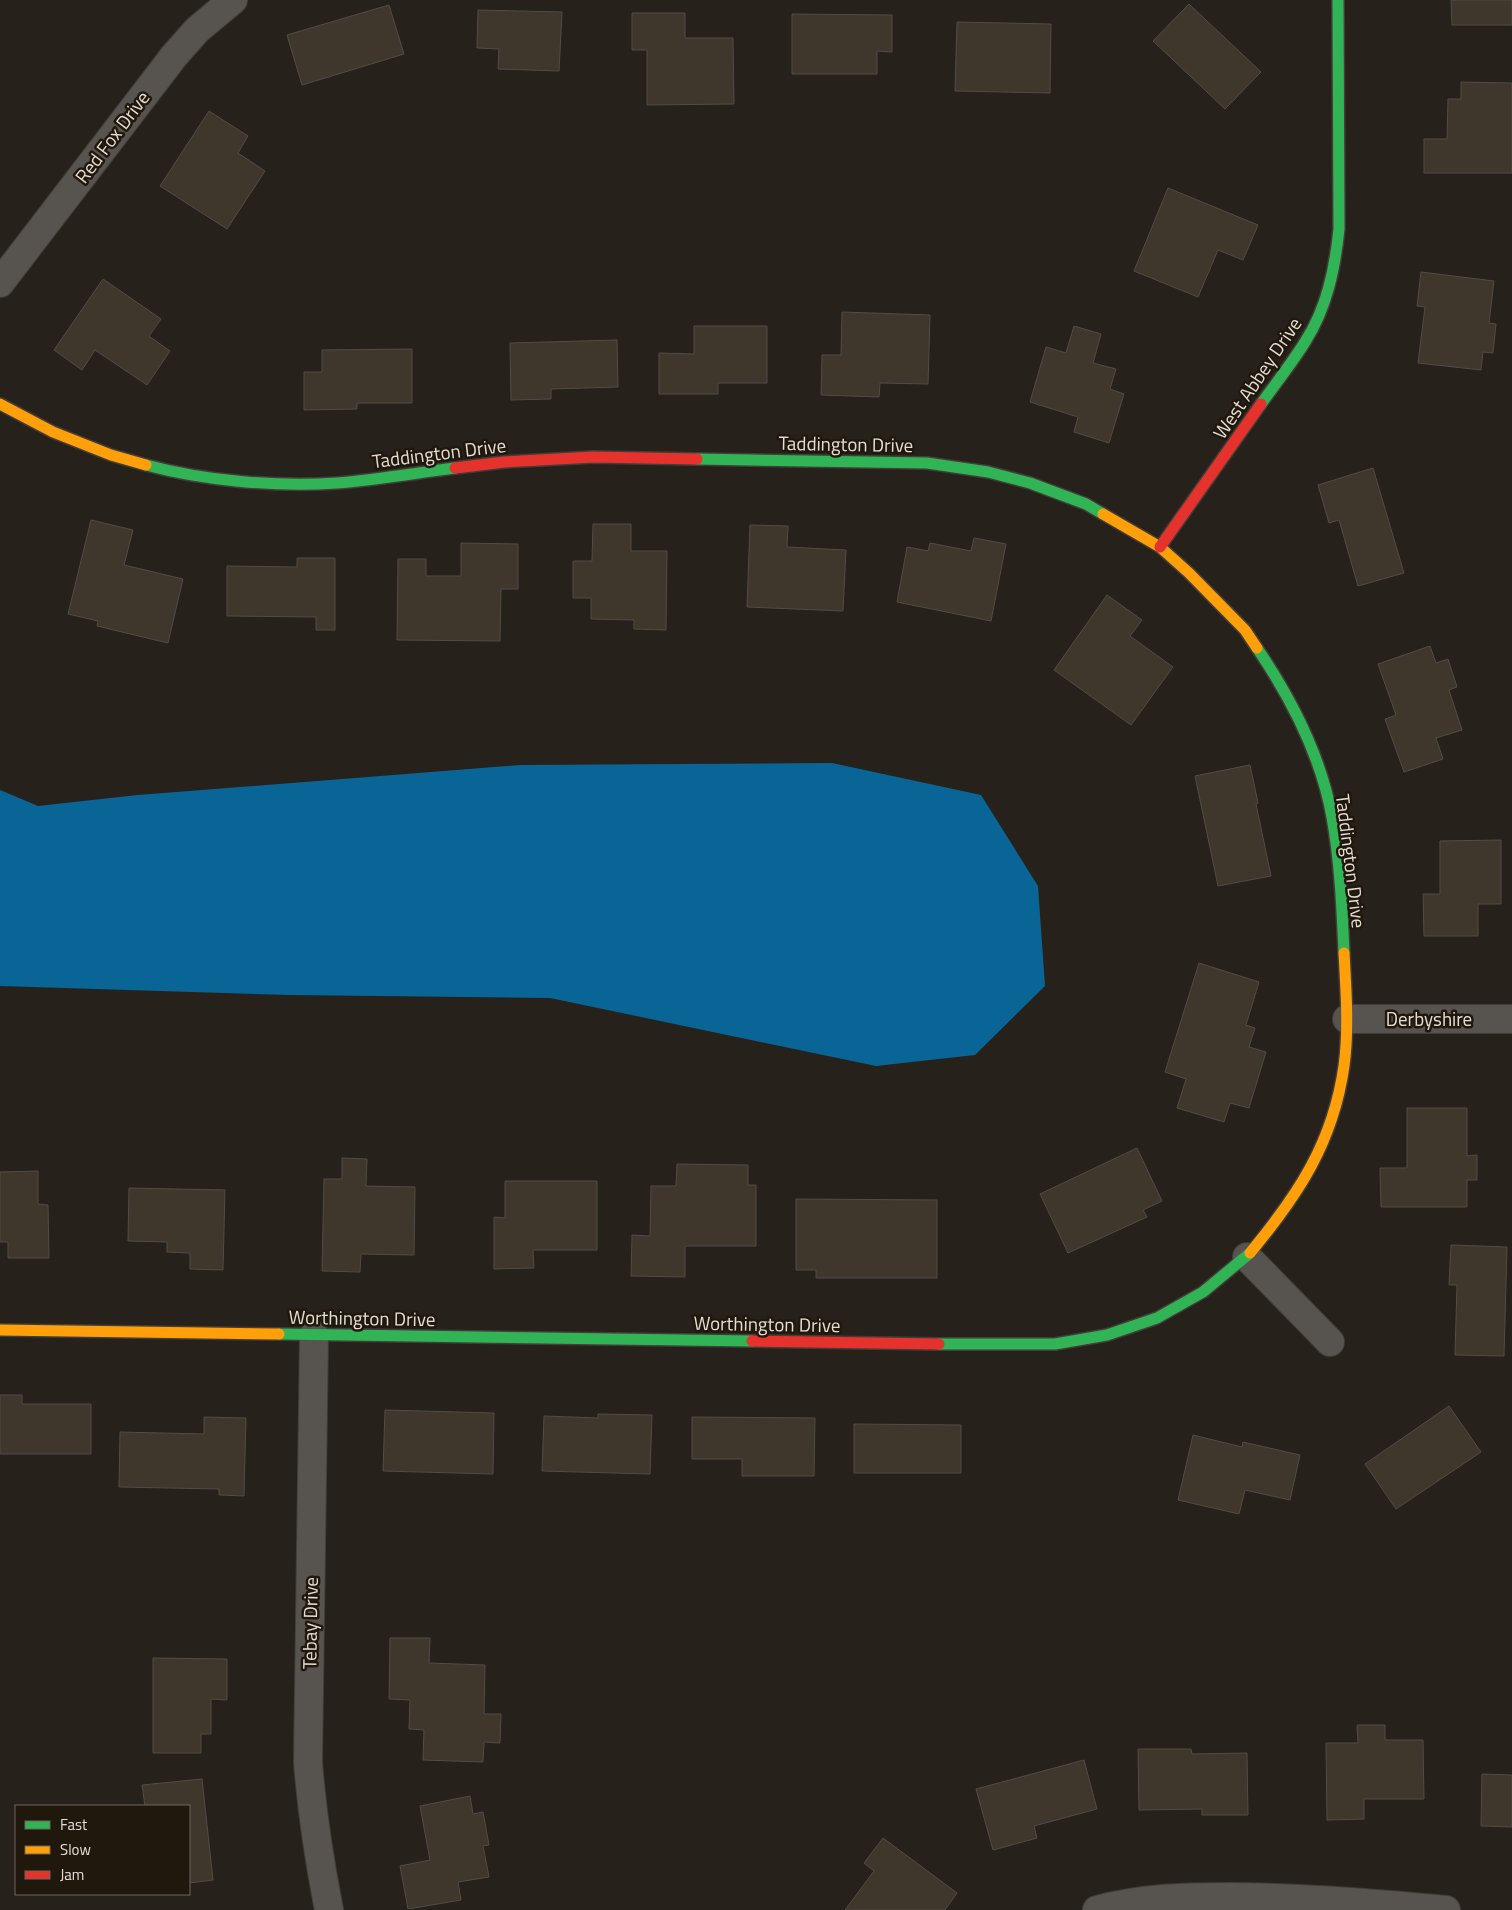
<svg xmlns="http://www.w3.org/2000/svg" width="1512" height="1910" viewBox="0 0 1512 1910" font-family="'Titillium Web',sans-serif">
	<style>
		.water { fill: #0a6597 }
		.building { fill: #3f372c; stroke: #514c47 }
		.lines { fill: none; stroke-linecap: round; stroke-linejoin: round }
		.street-casing { stroke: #423d38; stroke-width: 30 }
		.fast-casing { stroke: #423d38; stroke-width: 14 }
		.slow-casing { stroke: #423d38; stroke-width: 14 }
		.jam-casing { stroke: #423d38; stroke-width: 14 }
		.street { stroke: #57534f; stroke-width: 28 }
		.fast { stroke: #30b455; stroke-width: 11 }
		.slow { stroke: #ff9f0a; stroke-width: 11 }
		.jam { stroke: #e5322d; stroke-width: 11 }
		.labels { text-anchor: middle; stroke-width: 5; stroke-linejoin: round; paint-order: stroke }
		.street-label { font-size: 19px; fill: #e4ddd6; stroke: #21180d }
	</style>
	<rect width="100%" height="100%" fill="#26211b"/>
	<path class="water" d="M832,763L981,795L1038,886L1045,986L975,1055L876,1066L550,998L289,995L0,986V790L38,806L138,795L520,765Z"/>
	<path class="building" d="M1451,0H1512V25H1452Z
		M1189,4L1261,72L1225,109L1153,41Z
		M389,5L404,54L302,85L287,35Z
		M478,10L562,12L559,71L498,69L499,49L477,48Z
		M632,13H685V38H733L734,104L647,105V50H632Z
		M792,14L892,15V52L877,51V74H792Z
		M957,22L1051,24L1050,93L955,91Z
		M1461,82L1512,83V173H1424V139H1447L1448,99H1461Z
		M209,111L248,136L238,153L265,171L227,229L160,186Z
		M1168,188L1258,225L1243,260L1218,250L1198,297L1134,271Z
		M1421,272L1494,281L1489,323L1496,324L1493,353L1483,352L1481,370L1418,363L1425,307L1417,306Z
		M103,279L161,319L149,336L170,351L147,385L95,350L82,370L54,350Z
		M842,312L930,315L928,384L880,383L879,397L821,395L822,355H841Z
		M694,326H767V383H718V394H659V353L694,354Z
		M1074,326L1101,334L1093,363L1116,369L1110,389L1124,394L1109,443L1074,432L1078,417L1030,402L1046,347L1066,353Z
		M617,340L618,387L551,389V399L511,400L510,343Z
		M412,349V403H357V409L304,410V372H322V350Z
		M1373,468L1404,573L1358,586L1339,520L1329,523L1318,485Z
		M91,520L133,530L124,565L183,579L168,643L97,626L98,621L68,614Z
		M593,524H631V551H667L666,630L634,629V620L591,619V598H573V561H592Z
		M750,525L788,526L787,547L846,550L843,611L747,607Z
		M974,538L1006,544L991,621L897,602L907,547L928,551L930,543L971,551Z
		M461,543L518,544V589H501L500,641L397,640L398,559H426V576H461Z
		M297,558H335V630H316V617L227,616V566L297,567Z
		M1107,595L1142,620L1130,636L1173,667L1131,725L1054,670Z
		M1430,646L1436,663L1448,659L1457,687L1449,690L1462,730L1436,738L1443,759L1404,772L1385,719L1396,715L1378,664Z
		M1250,765L1258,803L1256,804L1271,876L1218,886L1195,776Z
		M1501,840V904H1478V936H1424L1423,894H1440V841Z
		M1199,963L1259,982L1246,1025L1255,1028L1249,1047L1266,1052L1249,1108L1230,1103L1224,1122L1177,1108L1186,1079L1165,1072Z
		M1407,1108H1467V1156L1477,1155V1180H1467V1207H1381L1380,1168H1407Z
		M1137,1148L1162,1201L1143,1210L1147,1217L1068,1253L1040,1194Z
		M342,1158L367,1159L366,1186L415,1187L414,1255L361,1254L360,1272L322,1271L324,1179H342Z
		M677,1164L748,1165V1185H756V1246H685V1277L631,1276L632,1235L650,1236L651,1186H676Z
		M38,1171V1204L48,1205L49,1258H8V1242H0V1172Z
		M505,1181H597V1250H533L534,1268L494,1269V1217L505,1218Z
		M129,1188L225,1190L223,1270L190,1269V1253L167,1252V1242L128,1241Z
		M796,1199L937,1200V1278H816V1270H796Z
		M1451,1245L1507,1247L1504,1356L1455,1355L1457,1285H1449Z
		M0,1395H22V1404H91V1454H0Z
		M1449,1406L1481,1452L1396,1509L1365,1464Z
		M385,1410L494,1413L493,1474L383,1471Z
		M598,1414L652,1415L650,1474L542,1471L544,1416L598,1418Z
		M204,1417L246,1418L244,1496L219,1495V1489L119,1487L120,1432L204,1434Z
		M692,1417L815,1418L814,1476H742V1459H692Z
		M854,1424L961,1425V1473H854Z
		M1193,1435L1242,1447L1243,1442L1300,1455L1290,1500L1245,1490L1239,1514L1178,1500Z
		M390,1638H430L429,1663L485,1665L484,1714H501L500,1743L484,1742L483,1762L423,1760L424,1730L409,1729L410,1700L389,1699Z
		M153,1658L227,1659V1700L211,1699V1734H201V1753H153Z
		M1357,1725H1385V1740H1423L1424,1799H1364V1819L1327,1820L1326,1743H1358Z
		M1138,1749H1191L1192,1754L1247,1753L1248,1815H1202V1809L1139,1810Z
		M1084,1760L1097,1809L1034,1826L1037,1838L993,1850L976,1789Z
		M1482,1774L1512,1775V1827L1481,1826Z
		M202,1779L213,1880L189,1883V1806H145L142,1785Z
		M470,1796L473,1814L483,1812L489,1845L483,1846L489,1877L458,1882L461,1900L408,1909L400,1866L430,1860L420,1806Z
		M883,1838L957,1893L945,1910H845L874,1871L864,1863Z"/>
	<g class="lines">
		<defs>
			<path id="street" d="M0,283L174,56L197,30L233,0
				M1347,1019H1512
				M1247,1257L1330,1342
				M314,1335L308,1762C312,1814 319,1859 329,1910
				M1097,1910C1142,1898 1183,1897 1229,1897C1302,1897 1374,1903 1446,1910"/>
			<path id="fast" d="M1261,404C1276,383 1292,363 1305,342C1327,308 1335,268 1339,229L1338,0
				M697,459L927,463L988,472L1030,483L1086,504L1103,514
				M146,465C205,481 276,487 337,483C376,480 415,473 455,468
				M1257,648C1291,698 1321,756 1332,817C1340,861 1342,907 1344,953
				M279,1334L752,1341
				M939,1344H1055L1107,1335L1157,1318L1203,1292L1250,1253"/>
			<path id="slow" d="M0,404L53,432L111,455L146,465
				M1103,514L1160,547L1189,573L1245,630L1257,648
				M1250,1253C1298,1195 1333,1143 1344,1066C1349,1029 1346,990 1344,953
				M0,1330L279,1334"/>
			<path id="jam" d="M455,468L504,462L593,457L697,459
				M1160,547L1261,404
				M752,1341L939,1344"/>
		</defs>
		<use href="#street" class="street-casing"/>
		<use href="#fast" class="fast-casing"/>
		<use href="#slow" class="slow-casing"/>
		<use href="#jam" class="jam-casing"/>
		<use href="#street" class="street"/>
		<use href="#fast" class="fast"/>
		<use href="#slow" class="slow"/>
		<use href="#jam" class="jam"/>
	</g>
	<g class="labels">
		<g class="street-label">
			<text transform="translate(112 137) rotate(-53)" y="7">Red Fox Drive</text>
			<text transform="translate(1257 378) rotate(-56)" y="7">West Abbey Drive</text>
			<text transform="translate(846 444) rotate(1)" y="7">Taddington Drive</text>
			<text transform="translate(439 453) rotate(-7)" y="7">Taddington Drive</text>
			<text transform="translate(1351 861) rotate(83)" y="7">Taddington Drive</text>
			<text x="1429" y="1026">Derbyshire</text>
			<text transform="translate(362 1318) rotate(1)" y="7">Worthington Drive</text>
			<text transform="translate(767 1324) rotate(1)" y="7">Worthington Drive</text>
			<text transform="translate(310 1623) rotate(-89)" y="7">Tebay Drive</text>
		</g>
	</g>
	<rect x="15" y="1805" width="175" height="90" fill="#21180d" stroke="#6f675d"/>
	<rect x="25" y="1821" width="25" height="8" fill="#30b455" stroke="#6f675d"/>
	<text x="60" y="1830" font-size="15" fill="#e4ddd6">Fast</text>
	<rect x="25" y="1846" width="25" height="8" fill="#ff9f0a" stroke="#6f675d"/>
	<text x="60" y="1855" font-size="15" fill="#e4ddd6">Slow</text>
	<rect x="25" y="1871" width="25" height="8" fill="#e5322d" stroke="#6f675d"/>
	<text x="60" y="1880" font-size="15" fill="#e4ddd6">Jam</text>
</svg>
